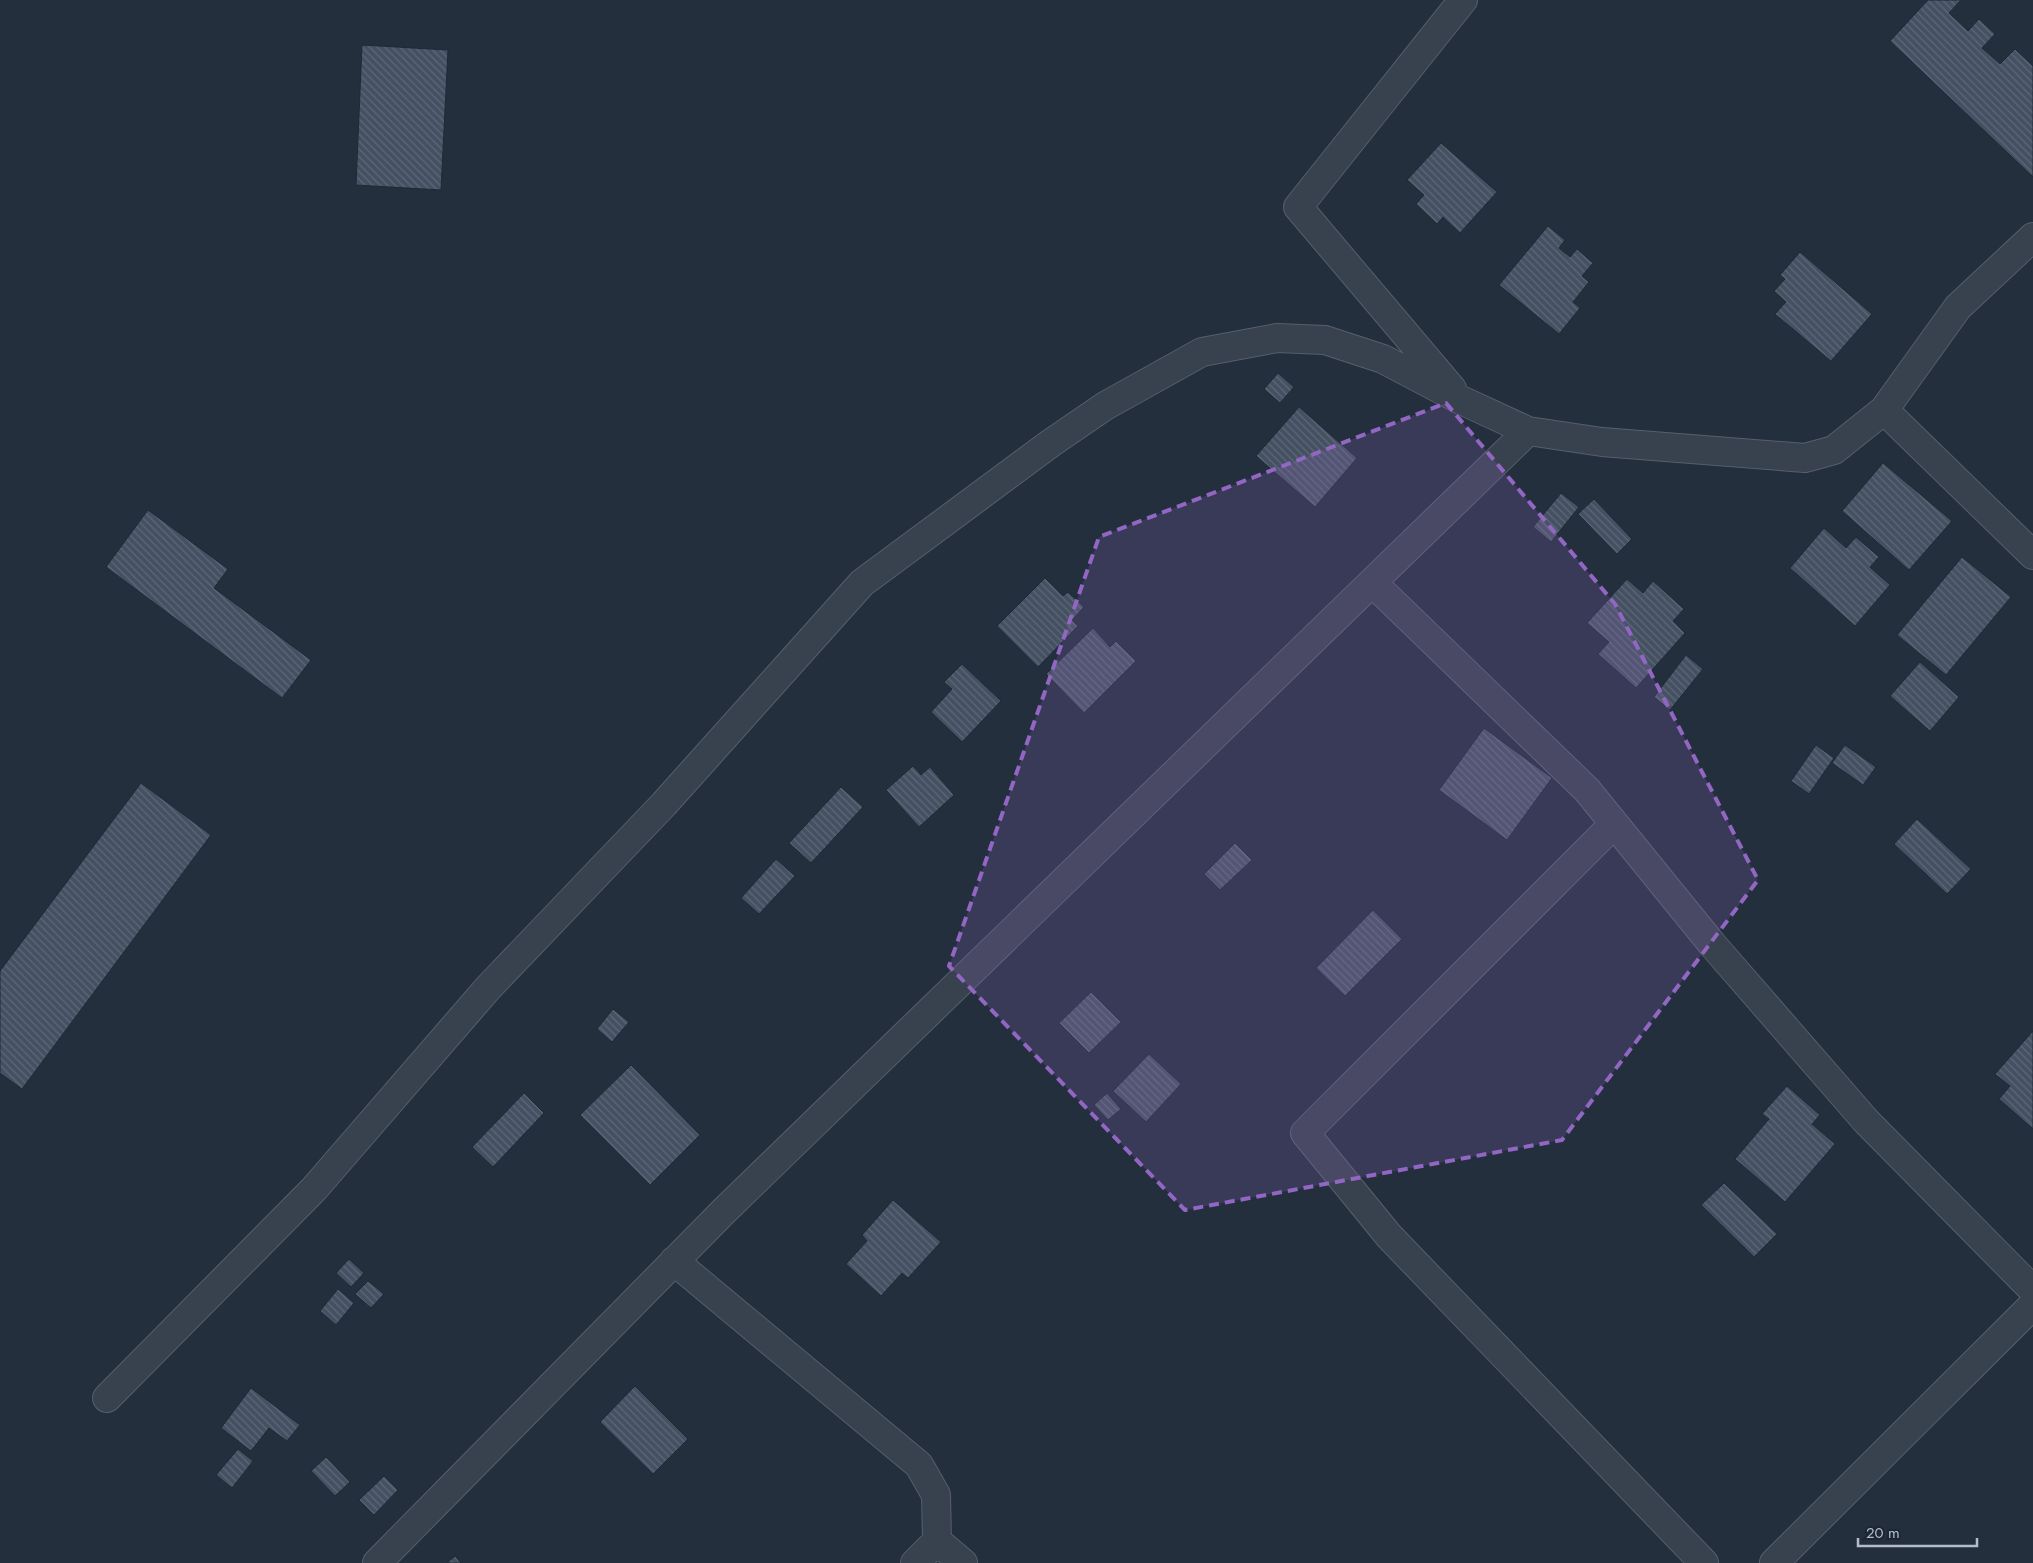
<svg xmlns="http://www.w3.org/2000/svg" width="2033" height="1563" viewBox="0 0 2033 1563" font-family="Jost,sans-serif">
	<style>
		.building { fill: url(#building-back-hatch); stroke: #1f2835 }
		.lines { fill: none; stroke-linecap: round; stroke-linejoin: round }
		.minor-casing { stroke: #565f6c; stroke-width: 30 }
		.minor { stroke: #38414e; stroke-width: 28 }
		.marked { fill: #9266c3; fill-opacity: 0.2; stroke: #9266c3; stroke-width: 4; stroke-dasharray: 10 6; stroke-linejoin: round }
	</style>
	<defs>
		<pattern id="building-back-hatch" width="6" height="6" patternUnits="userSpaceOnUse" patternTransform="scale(1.25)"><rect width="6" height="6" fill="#455162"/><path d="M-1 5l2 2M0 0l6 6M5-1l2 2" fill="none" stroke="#5d6877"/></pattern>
	</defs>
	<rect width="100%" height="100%" fill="#242f3e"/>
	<path class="building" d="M1928,0H1961L1949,13L1968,31L1979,19L1995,34L1982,48L2000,64L2015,49L2033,66V177L1890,41Z
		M362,45L448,50L441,190L356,185Z
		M1441,143L1497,192L1460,233L1443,217L1437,224L1416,204L1424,195L1407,180Z
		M1548,226L1565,240L1559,248L1570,257L1577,249L1593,263L1582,276L1589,282L1573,302L1580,308L1559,334L1499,285Z
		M1800,252L1872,314L1831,361L1775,314L1786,302L1774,291L1785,279L1780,275Z
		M1278,373L1294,387L1280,403L1264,389Z
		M1299,407L1357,458L1315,507L1256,456Z
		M1883,463L1952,521L1909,570L1842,511Z
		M1561,493L1579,507L1551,542L1533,527Z
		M1594,499L1632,539L1617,554L1578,514Z
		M148,510L228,569L214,588L311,660L282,698L106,567Z
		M1824,528L1846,548L1856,537L1879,557L1870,567L1890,585L1855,626L1790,568Z
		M1962,557L2011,597L1946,675L1897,635Z
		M1045,578L1063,596L1068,592L1084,607L1072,620L1078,626L1038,667L997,626Z
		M1627,579L1643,593L1653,581L1684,609L1673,621L1685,633L1636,688L1598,654L1609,642L1587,623Z
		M1093,628L1110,647L1116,641L1136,661L1084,713L1046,674Z
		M1686,655L1703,669L1670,710L1654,697Z
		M1920,662L1959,697L1930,731L1890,696Z
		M962,664L1001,701L962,742L931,712L952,689L944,682Z
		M1484,728L1552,778L1507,840L1439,790Z
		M1816,745L1834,758L1809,794L1791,781Z
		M1845,745L1876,767L1863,785L1832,763Z
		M913,766L921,775L930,767L954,795L919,827L886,790Z
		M141,783L211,835L22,1089L0,1073V971Z
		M841,787L863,807L811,863L789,843Z
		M1917,819L1971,869L1947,894L1894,844Z
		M1235,843L1252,860L1220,890L1204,874Z
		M776,859L795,876L759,914L741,898Z
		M1373,910L1402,939L1345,996L1316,968Z
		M1091,992L1121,1022L1089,1053L1059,1023Z
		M613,1009L629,1022L612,1042L597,1029Z
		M2033,1031V1129L1999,1099L2010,1086L1995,1074Z
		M1149,1054L1181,1084L1146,1122L1113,1091Z
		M631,1065L700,1135L650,1185L580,1115Z
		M1787,1086L1820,1115L1812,1124L1835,1144L1785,1202L1735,1159L1769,1119L1762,1114Z
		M524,1093L544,1113L493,1167L472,1147Z
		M1107,1093L1121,1109L1108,1120L1094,1105Z
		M1724,1183L1777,1234L1754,1257L1701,1205Z
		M893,1200L941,1242L908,1278L902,1273L881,1296L846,1264L867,1241L862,1235Z
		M349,1259L364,1273L351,1287L336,1273Z
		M368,1281L384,1294L371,1308L355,1294Z
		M338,1289L354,1303L336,1325L320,1311Z
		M635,1386L688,1439L653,1474L600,1422Z
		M251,1388L300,1425L287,1441L269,1428L251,1451L221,1428Z
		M238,1449L253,1461L232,1488L216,1475Z
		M326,1457L350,1482L335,1496L311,1471Z
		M384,1476L398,1490L374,1515L359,1500Z
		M455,1556L461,1563H447Z"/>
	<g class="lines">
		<defs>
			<path id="minor" d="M1452,389L1298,207L1463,0
				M1884,410L2033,555
				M1371,584L1377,587L1587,790L1712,944L1866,1121L2033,1290
				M1614,824L1305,1133L1389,1236L1704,1563
				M674,1261L919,1465L936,1495L937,1541L963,1563
				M107,1398L314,1189L488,988L664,804L862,583L1051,443L1105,406L1202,352L1277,338L1325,340L1383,359L1461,400L1528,431L1602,442L1805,458L1834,450L1884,410L1958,307L2033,237
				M377,1563L724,1211L1528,431
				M915,1563L937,1541
				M1774,1563L2033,1305"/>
		</defs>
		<use href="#minor" class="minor-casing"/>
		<use href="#minor" class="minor"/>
	</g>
	<path class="marked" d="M1446,403L1615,604L1758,880L1562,1140L1185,1210L949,966L1099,537Z"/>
	<path d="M1858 1538v8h119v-8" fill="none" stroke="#b4bcc9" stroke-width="2.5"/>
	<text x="1866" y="1538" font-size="15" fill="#b4bcc9" stroke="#1d2633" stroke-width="4" paint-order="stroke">20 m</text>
</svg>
